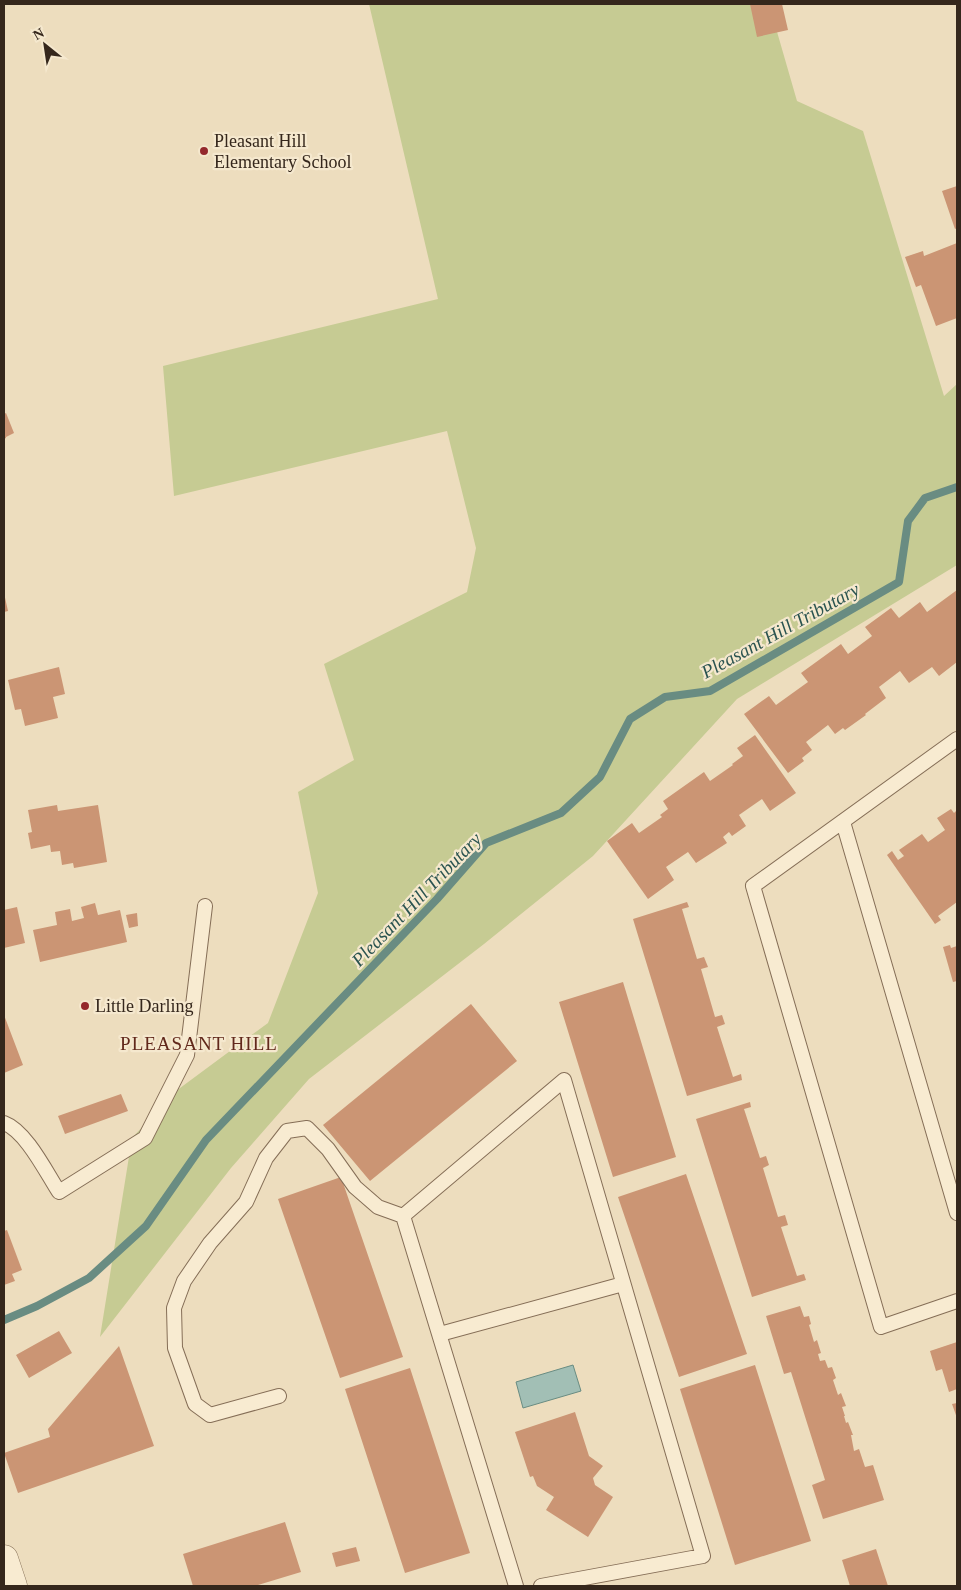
<svg xmlns="http://www.w3.org/2000/svg" width="961" height="1590" viewBox="0 0 961 1590" font-family="Georgia,serif">
	<style>
		.green { fill: #c6cb93 }
		.water { fill: #a2bfb5; stroke: #698c82 }
		.lines { fill: none; stroke-linecap: round; stroke-linejoin: round }
		.stream { stroke: #698c82; stroke-width: 8 }
		.building { fill: #cb9574 }
		.lane-casing { stroke: #856e57; stroke-width: 16 }
		.street-casing { stroke: #856e57; stroke-width: 29 }
		.lane { stroke: #f8ebd1; stroke-width: 14 }
		.street { stroke: #f8ebd1; stroke-width: 28 }
		.poi-dot { fill: #94282c; stroke: #f5e8ce; stroke-width: 2 }
		.labels { text-anchor: middle; stroke-width: 4.5; stroke-linejoin: round; paint-order: stroke }
		.poi-label { font-size: 18px; fill: #35271c; stroke: #f5e8ce; text-anchor: start }
		.water-label { font-size: 19px; font-style: italic; fill: #2b5450; stroke: #f5e8ce }
		.neighbourhood-label { font-size: 19px; letter-spacing: 1px; fill: #61281b; stroke: #f5e8ce }
	</style>
	<rect width="100%" height="100%" fill="#edddbe"/>
	<path class="green" d="M369,4H769L797,101L863,131L944,396L957,384V565L737,699L593,856L484,944L309,1079L231,1168L100,1337L132,1138L176,1091L268,1023L318,893L298,792L354,760L324,664L467,592L476,548L447,431L174,496L163,366L438,299Z"/>
	<path class="water" d="M573,1365L581,1391L523,1408L516,1382Z"/>
	<g class="lines">
		<path class="stream" d="M4,1320L37,1306L89,1278L146,1226L206,1140L437,899L486,843L561,813L600,777L630,719L665,697L710,691L899,582L908,521L925,498L957,487"/>
	</g>
	<path class="building" d="M750,4H782L788,30L757,37Z
		M957,186V228L955,229L942,191Z
		M957,243V318L936,326L921,285L916,287L905,257L923,251L924,256Z
		M6,413L14,433L6,437V438L4,439V414Z
		M957,590V662L939,676L932,667L909,683L900,671L879,687L886,698L865,714L866,715L845,730L843,728L835,734L828,725L806,742L812,750L802,758L804,761L788,773L744,714L769,696L776,705L808,682L801,673L841,644L848,654L872,636L865,627L891,608L899,618L920,602L927,612Z
		M4,593L8,611L4,612Z
		M59,667L65,694L53,697L58,718L25,726L21,709L15,710L8,680Z
		M755,735L796,793L770,811L762,799L739,815L746,826L732,836L729,832L723,837L727,843L696,863L688,852L666,867L674,880L648,899L607,841L632,823L639,833L662,817L660,815L668,809L663,801L704,772L710,781L733,765L732,764L743,756L737,748Z
		M57,805L58,811L98,805L107,862L74,868L73,863L62,865L60,851L51,852L50,845L31,849L28,833L32,832L28,810Z
		M951,809L954,813L957,810V902L938,916L941,920L935,924L887,855L892,851L898,860L904,856L899,850L922,834L928,842L945,830L937,818Z
		M687,902L689,907L682,909L697,959L704,957L708,967L701,969L715,1017L722,1015L725,1024L717,1027L733,1077L741,1074L742,1080L687,1096L633,919Z
		M95,903L98,915L120,910L127,942L40,962L33,930L57,925L55,912L70,909L72,921L84,918L81,907Z
		M17,907L25,943L4,948V910Z
		M137,913L138,926L129,928L126,915Z
		M950,945L951,948L957,946V981L953,982L943,947Z
		M623,982L676,1157L613,1177L559,1002Z
		M471,1004L517,1061L370,1181L323,1125Z
		M4,1015L23,1065L4,1073Z
		M121,1094L128,1111L65,1134L58,1116Z
		M750,1102L751,1107L744,1109L760,1158L766,1156L769,1165L763,1168L778,1217L785,1215L788,1225L781,1227L797,1276L804,1274L806,1280L752,1297L696,1119Z
		M686,1174L747,1354L679,1377L618,1197Z
		M341,1177L403,1357L340,1378L278,1199Z
		M7,1230L22,1270L12,1274L15,1281L4,1285V1231Z
		M800,1306L804,1317L809,1316L811,1324L809,1325L814,1342L817,1340L821,1353L818,1354L820,1361L825,1360L828,1368L832,1367L836,1378L833,1380L838,1395L841,1393L846,1406L842,1407L845,1416H844L846,1423L848,1422L853,1435H851L854,1451L859,1449L865,1467L873,1465L884,1500L823,1519L812,1485L825,1480L791,1372L784,1374L766,1316Z
		M59,1331L72,1353L29,1378L16,1355Z
		M957,1342V1389L949,1392L942,1369L936,1371L930,1351Z
		M119,1346L154,1446L18,1493L4,1453L50,1437L48,1429Z
		M755,1365L811,1541L735,1565L680,1389Z
		M410,1368L470,1553L405,1573L345,1389Z
		M957,1403V1418L952,1404Z
		M575,1412L589,1456L603,1466L593,1478L595,1485L613,1497L588,1537L546,1510L554,1497L537,1486L533,1476L530,1477L515,1432Z
		M285,1522L301,1572L258,1585L259,1586H193L183,1554Z
		M356,1547L360,1561L336,1567L332,1553Z
		M876,1549L888,1586H850L842,1560Z"/>
	<g class="lines">
		<defs>
			<path id="lane" d="M957,739L753,886L881,1327L957,1301
				M843,822L957,1213
				M4,1123C26,1131 46,1172 59,1192L145,1138L187,1055L205,906
				M440,1334L623,1284
				M279,1396L210,1415L195,1404L175,1348L174,1308L184,1281L210,1243L246,1202L266,1158L287,1131L307,1128L328,1149L355,1187L378,1207L403,1216
				M516,1586L403,1216L564,1080L703,1556L541,1586"/>
			<path id="street" d="M4,1559L13,1586"/>
		</defs>
		<use href="#lane" class="lane-casing"/>
		<use href="#street" class="street-casing"/>
		<use href="#lane" class="lane"/>
		<use href="#street" class="street"/>
	</g>
	<g class="poi-dot">
		<circle cx="204" cy="151" r="5"/>
		<circle cx="85" cy="1006" r="5"/>
	</g>
	<g class="labels">
		<g class="poi-label">
			<text x="214" y="147">Pleasant Hill<tspan x="214" dy="21">Elementary School</tspan></text>
			<text x="95" y="1012">Little Darling</text>
		</g>
		<g class="water-label">
			<text transform="translate(780 630) rotate(-29)" y="7">Pleasant Hill Tributary</text>
			<text transform="translate(416 899) rotate(-46)" y="7">Pleasant Hill Tributary</text>
		</g>
		<g class="neighbourhood-label">
			<text x="199" y="1050">PLEASANT HILL</text>
		</g>
	</g>
	<rect width="961" height="1590" fill="none" stroke="#35271c" stroke-width="10"/>
	<g transform="translate(45 45) rotate(330)" stroke="#f5e8ce" stroke-width="4" paint-order="stroke">
	<path d="M0-4L9 19L0 12L-9 19Z" fill="#35271c"/>
	<text y="-8" font-size="14" font-weight="bold" text-anchor="middle" fill="#35271c">N</text>
	</g>
</svg>
